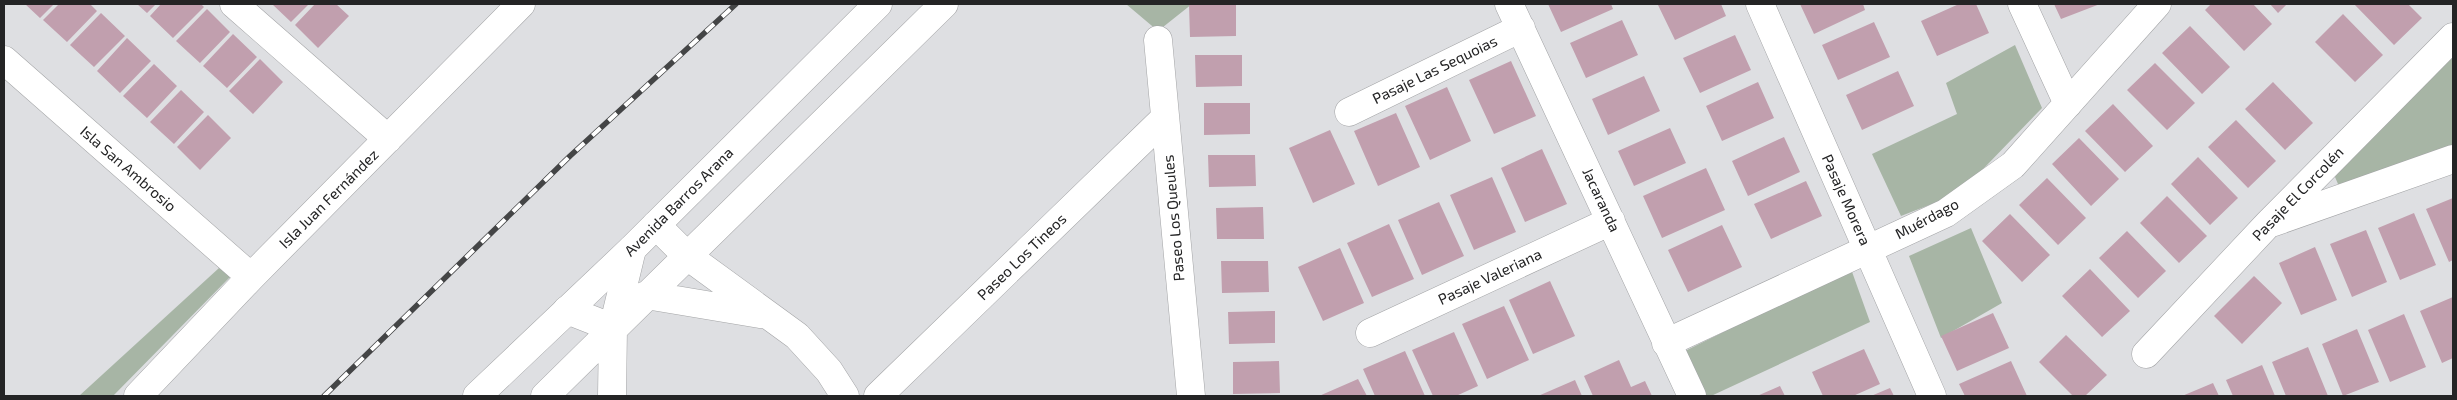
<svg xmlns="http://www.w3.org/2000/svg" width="2457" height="400" viewBox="0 0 2457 400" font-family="'Exo 2',sans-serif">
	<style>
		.green { fill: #a7b5a5 }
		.building { fill: #c19fae }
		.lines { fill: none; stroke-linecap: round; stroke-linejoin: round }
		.street-casing { stroke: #a3a4a6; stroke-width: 29 }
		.secondary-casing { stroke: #a3a4a6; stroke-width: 29 }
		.street { stroke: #fff; stroke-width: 28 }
		.secondary { stroke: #fff; stroke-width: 28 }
		.rail-casing { stroke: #444546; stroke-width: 5.5 }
		.rail { stroke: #fff; stroke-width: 4; stroke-dasharray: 11; stroke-linecap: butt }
		.labels { text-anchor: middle; stroke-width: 4; stroke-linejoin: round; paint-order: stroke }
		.street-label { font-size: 15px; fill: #242425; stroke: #fff }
	</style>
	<rect width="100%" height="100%" fill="#dedfe2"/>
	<path class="green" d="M1126,4H1192L1158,31Z
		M2015,45L2042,108L1960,193L1901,216L1872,154L1957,114L1946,83Z
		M2453,53V145L2344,187L2338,184L2335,177L2338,166Z
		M1971,228L2002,303L1941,338L1909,256Z
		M219,268L231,276L113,396H79Z
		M1851,269L1870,322L1711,396H1702L1681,353Z"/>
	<path class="building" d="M25,4H54L40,18Z
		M59,4H90L97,11L67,42L43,20Z
		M137,4H156L147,13Z
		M161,4H201L204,7L173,38L150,16Z
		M272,4H309L291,22Z
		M315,4H336L349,16L318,48L295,25Z
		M1548,4H1611L1613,9L1561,32Z
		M1660,4H1721L1726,16L1675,40L1658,5Z
		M1800,4H1863L1865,10L1814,34Z
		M1959,4H1976L1989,33L1937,56L1921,21Z
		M2054,4H2100L2061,19Z
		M2211,4H2253L2272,24L2244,51L2205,10Z
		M2270,4H2287L2278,13Z
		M2354,4H2408L2422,18L2394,45Z
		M1189,5H1236V36L1190,37Z
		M207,9L230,32L200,63L176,41Z
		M101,13L125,36L94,67L70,45Z
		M2343,14L2383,55L2355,82L2315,42Z
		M1622,20L1638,55L1586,78L1570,43Z
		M1874,22L1890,57L1838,80L1822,45Z
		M2190,26L2230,67L2202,94L2162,53Z
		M233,34L257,57L227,88L203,66Z
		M1735,35L1751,70L1700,93L1683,58Z
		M127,38L151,61L120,93L97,71Z
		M1195,55H1242V86L1196,87Z
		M260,59L283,82L253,114L229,91Z
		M1511,61L1536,116L1494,134L1469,80Z
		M2155,63L2195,103L2167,130L2127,90Z
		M154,64L177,86L147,118L123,96Z
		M1898,71L1914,106L1862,130L1846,95Z
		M1644,76L1660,111L1608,135L1592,99Z
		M1758,82L1774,118L1722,141L1706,106Z
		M2273,82L2313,123L2285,150L2245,109Z
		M1447,87L1471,141L1430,160L1405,106Z
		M181,90L204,112L174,144L150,122Z
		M1204,103H1250V134L1204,135Z
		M2113,104L2153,146L2125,172L2085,131Z
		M1396,113L1420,167L1378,186L1354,131Z
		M208,115L231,138L200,170L177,147Z
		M2236,120L2276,161L2248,188L2208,147Z
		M1670,128L1686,163L1634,186L1618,151Z
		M1330,130L1355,184L1313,203L1289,148Z
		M1784,137L1800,172L1748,196L1732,161Z
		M2079,138L2119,179L2091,206L2052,164Z
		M1542,149L1567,204L1525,222L1501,168Z
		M1208,155H1255L1256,186L1209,187Z
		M2198,157L2238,198L2210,225L2171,184Z
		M1706,168L1725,210L1662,238L1643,196Z
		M1492,177L1516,232L1474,250L1450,195Z
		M2047,178L2086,218L2058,245L2019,205Z
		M1806,181L1822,216L1771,239L1754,204Z
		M2167,196L2207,236L2179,263L2140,223Z
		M2453,198V260L2449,262L2426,209Z
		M1439,202L1464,256L1422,275L1398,220Z
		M1263,207L1264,239H1217L1216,208Z
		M2414,213L2436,265L2400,280L2378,228Z
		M2010,214L2050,255L2022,282L1982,241Z
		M1389,224L1414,279L1372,297L1347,243Z
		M1722,225L1742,267L1688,292L1668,250Z
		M2366,230L2387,282L2352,297L2330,244Z
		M2127,231L2166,271L2138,298L2099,258Z
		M2315,247L2337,300L2301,315L2279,263Z
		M1340,248L1364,303L1323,321L1298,267Z
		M1221,261H1268L1269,292L1222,293Z
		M2090,269L2130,311L2102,337L2062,296Z
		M2254,276L2282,303L2242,344L2214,316Z
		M1550,281L1575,336L1533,354L1509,300Z
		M2453,297V358L2442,363L2420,311Z
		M1504,306L1529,360L1487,379L1462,324Z
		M1275,311V343L1229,344L1228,312Z
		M1993,313L2009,348L1957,371L1941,336Z
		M2404,314L2426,367L2390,382L2368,330Z
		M2357,329L2379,382L2343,396L2322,344Z
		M1454,332L1478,386L1456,396H1433L1412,350Z
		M2066,335L2107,375L2085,396H2073L2039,362Z
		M2308,347L2328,396H2286L2272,362Z
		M1864,349L1880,384L1853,396H1823L1812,372Z
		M1405,351L1425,396H1375L1363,369Z
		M1619,360L1631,387L1645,381L1652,396H1593L1584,376Z
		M1279,361L1280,393L1233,394V362Z
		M2011,361L2027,396H1965L1959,384Z
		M2262,365L2275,396H2233L2226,380Z
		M1358,379L1367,396H1319Z
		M1575,380L1582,396H1538Z
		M2213,383L2219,396H2182Z
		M1780,386L1785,396H1757Z
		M1890,388L1894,396H1871Z"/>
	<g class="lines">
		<defs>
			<path id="street" d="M234,4L388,139
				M1509,4L1692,396
				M1760,4L1932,396
				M2022,4L2068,104
				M1158,40L1191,396
				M4,60L251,277
				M1349,112L1521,28
				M2274,222L2453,159
				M656,225L686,255L797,336L829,371L845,396
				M646,295L760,314
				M567,310L613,328
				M1370,333L1611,221
				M1666,343L1946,213L2013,165L2157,4
				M2146,354L2268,224L2453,37
				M138,396L251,277L521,4
				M545,396L944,4
				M612,396L613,328L632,249
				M878,396L1165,118"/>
			<path id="secondary" d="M477,396L632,249L878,4"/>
		</defs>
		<use href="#street" class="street-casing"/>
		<use href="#secondary" class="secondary-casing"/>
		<use href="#street" class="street"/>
		<use href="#secondary" class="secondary"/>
		<defs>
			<path id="rail" d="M324,396L570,156L736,4"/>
		</defs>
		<use href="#rail" class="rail-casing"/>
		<use href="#rail" class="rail"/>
	</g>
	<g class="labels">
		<g class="street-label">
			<text transform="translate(1435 70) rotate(-26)" y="5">Pasaje Las Sequoias</text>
			<text transform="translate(128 169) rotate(41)" y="5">Isla San Ambrosio</text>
			<text transform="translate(2298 194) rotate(-46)" y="5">Pasaje El Corcolén</text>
			<text transform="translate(329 199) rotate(-45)" y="5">Isla Juan Fernández</text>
			<text transform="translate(1601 200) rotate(65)" y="5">Jacaranda</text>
			<text transform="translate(1846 200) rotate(66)" y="5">Pasaje Morera</text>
			<text transform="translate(679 202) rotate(-45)" y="5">Avenida Barros Arana</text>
			<text transform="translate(1174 218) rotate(-95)" y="5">Paseo Los Queules</text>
			<text transform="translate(1927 219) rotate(-28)" y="5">Muérdago</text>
			<text transform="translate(1022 257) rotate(-44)" y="5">Paseo Los Tineos</text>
			<text transform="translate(1490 277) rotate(-25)" y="5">Pasaje Valeriana</text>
		</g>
	</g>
	<rect width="2457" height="400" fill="none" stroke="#242425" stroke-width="10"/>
</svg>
